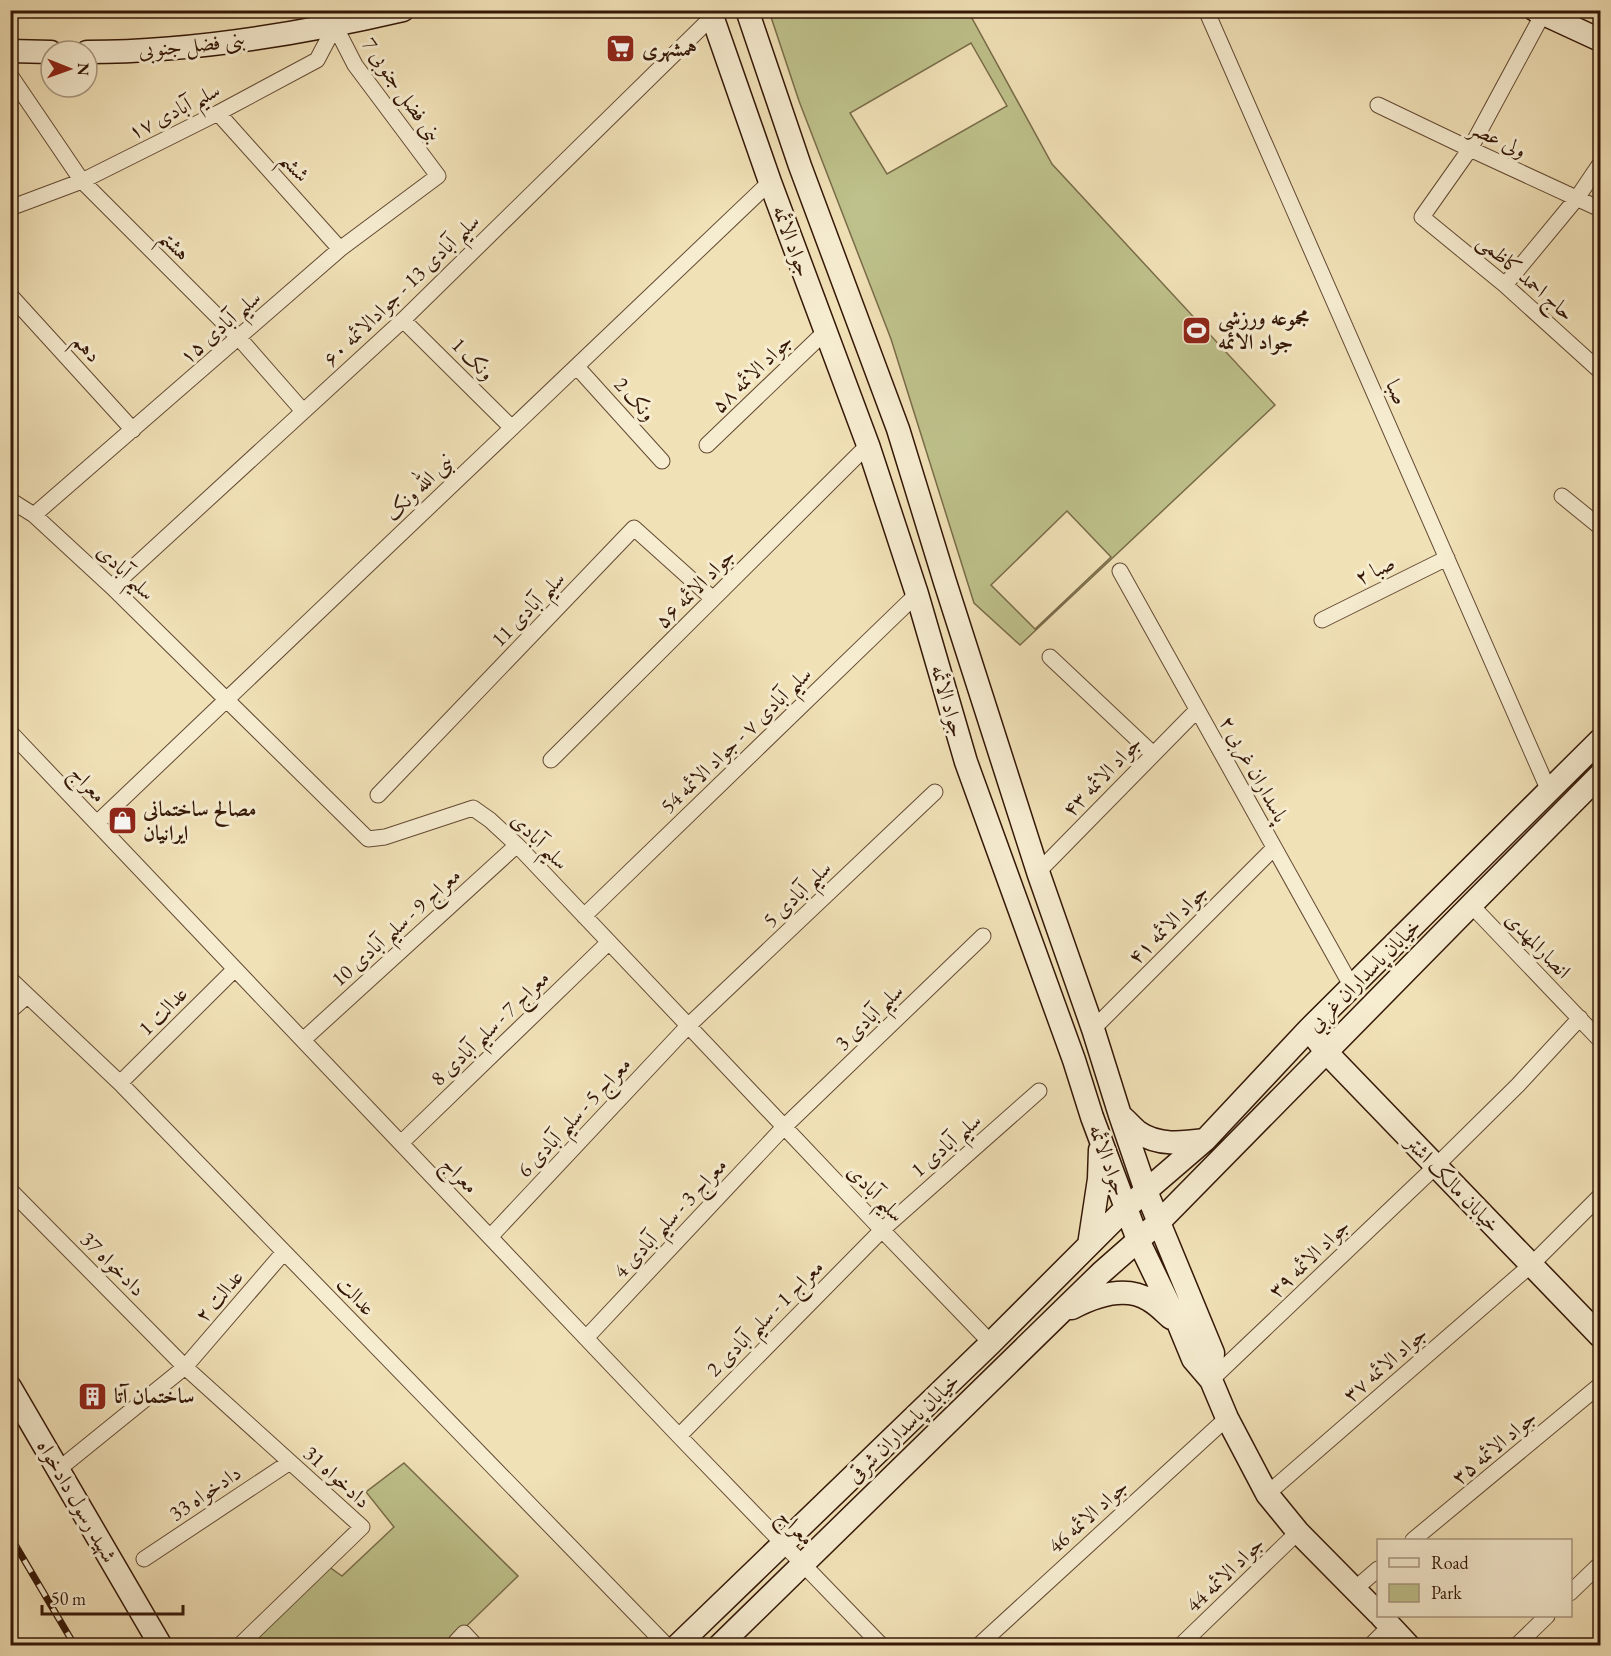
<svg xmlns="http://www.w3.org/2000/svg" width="1611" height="1656" viewBox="0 0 1611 1656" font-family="'EB Garamond',Amiri,serif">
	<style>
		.green { fill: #bec18b; stroke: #796c49; stroke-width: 1.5; fill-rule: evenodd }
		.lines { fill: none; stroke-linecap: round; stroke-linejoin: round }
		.street-casing { stroke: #634a33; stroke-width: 17 }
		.secondary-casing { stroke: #341707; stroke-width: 25 }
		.street { stroke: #f6ecd0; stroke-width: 15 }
		.secondary { stroke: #f6ecd0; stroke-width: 22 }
		.rail-casing { stroke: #341707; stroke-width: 7 }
		.rail { stroke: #f6ecd0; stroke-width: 4.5; stroke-dasharray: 14; stroke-linecap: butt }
		.labels { text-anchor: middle; stroke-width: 6; stroke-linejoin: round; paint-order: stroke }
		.street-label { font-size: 21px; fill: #341707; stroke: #f6ecd0 }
		.poi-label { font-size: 21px; font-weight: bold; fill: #341707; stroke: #f6ecd0; text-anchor: start }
	</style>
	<rect width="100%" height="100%" fill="#f1e1b7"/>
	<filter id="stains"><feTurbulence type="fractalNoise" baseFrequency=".00333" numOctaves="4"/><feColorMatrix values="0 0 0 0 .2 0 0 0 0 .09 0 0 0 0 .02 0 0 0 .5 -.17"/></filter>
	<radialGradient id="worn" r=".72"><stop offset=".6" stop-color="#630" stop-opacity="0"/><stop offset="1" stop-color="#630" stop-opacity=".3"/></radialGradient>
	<path class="green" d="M769,11H968L1052,164L1275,405L1020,645L974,603L891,339L799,101ZM971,43L1007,106L887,174L850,113ZM1067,511L1111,557L1035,629L991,585Z
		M404,1463L518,1576L447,1645L240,1646L325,1564L342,1576L394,1527L366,1492Z"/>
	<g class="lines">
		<defs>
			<path id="street" d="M1206,10L1549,791
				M1545,10L1470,149L1422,217L1505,285L1600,371
				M10,75L82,181L239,338L303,411
				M1378,105L1470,149L1600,209
				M218,113L340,249
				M10,208L82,181L218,113L317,60L335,26
				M1505,285L1577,198L1600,164
				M10,295L133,430
				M403,320L512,428
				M577,367L662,461
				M707,445L826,331
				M1562,496L1600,527
				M10,500L34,515L112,587L368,839L385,837L473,808L490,820L517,845L882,1230L991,1343
				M34,515L340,249L438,176L355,65L335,26
				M1120,571L1352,987
				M112,587L403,320L712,17
				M1322,620L1447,558
				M1050,657L1153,754
				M10,732L679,1436L882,1646
				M551,760L868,445
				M378,795L634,528L713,599
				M97,823L770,182
				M1038,872L1197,710
				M1471,905L1600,1040
				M584,916L917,594
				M10,979L120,1083L667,1646
				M10,1011L27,996
				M1093,1029L1274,848
				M303,1040L517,845
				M120,1083L235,969
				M401,1143L609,942
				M10,1190L185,1367L362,1527L239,1646
				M490,1237L688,1026L935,792
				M586,1338L784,1127L983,936
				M1211,1380L1436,1166L1518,1085L1580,1018
				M679,1436L882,1230L1039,1091
				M59,1469L185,1367L284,1252
				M1267,1494L1531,1265L1600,1196
				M1413,1540L1600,1385
				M144,1559L290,1462
				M1356,1588L1378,1569
				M1570,1593L1600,1564
				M452,1646L464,1633L476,1646
				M978,1646L1227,1418
				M1180,1646L1298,1532
				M1370,1646L1390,1626
				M1516,1646L1547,1616"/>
			<path id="secondary" d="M710,10L770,182L868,445L917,594L966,762L1074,1060L1092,1117L1138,1240L1179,1325L1193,1359L1211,1380L1227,1418L1267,1494L1298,1532L1378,1613
				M747,10L800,166L898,429L945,582L1038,872L1093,1029L1120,1115L1146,1191L1213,1353L1211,1380
				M1535,10L1600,40
				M10,51L51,52
				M87,52C193,52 300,34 403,10
				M1317,1040L1327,1053L1600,1336
				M1120,1115C1126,1120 1132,1127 1138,1132C1158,1146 1182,1143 1205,1140
				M1089,1245L1099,1179L1100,1150
				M1072,1308C1095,1296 1125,1285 1149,1300C1157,1304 1164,1312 1171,1318
				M10,1387L161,1646
				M1381,1616L1409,1646
				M677,1646L991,1343L1126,1208L1205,1140L1309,1029L1600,740
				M719,1646L1101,1273L1159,1222L1471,905L1600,775"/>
		</defs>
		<use href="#street" class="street-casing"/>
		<use href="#secondary" class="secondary-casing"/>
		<use href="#street" class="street"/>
		<use href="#secondary" class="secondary"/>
		<defs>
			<path id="rail" d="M10,1536L75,1646"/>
		</defs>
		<use href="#rail" class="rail-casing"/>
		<use href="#rail" class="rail"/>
	</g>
	<defs>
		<symbol id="supermarket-square" viewBox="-11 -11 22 22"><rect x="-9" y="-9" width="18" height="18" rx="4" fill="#8f2418" stroke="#f6ecd0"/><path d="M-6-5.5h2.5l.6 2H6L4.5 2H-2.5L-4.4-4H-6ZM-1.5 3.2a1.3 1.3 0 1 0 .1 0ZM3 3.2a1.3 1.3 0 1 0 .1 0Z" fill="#fff"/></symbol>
		<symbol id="stadium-square" viewBox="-11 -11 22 22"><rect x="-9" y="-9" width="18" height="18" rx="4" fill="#8f2418" stroke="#f6ecd0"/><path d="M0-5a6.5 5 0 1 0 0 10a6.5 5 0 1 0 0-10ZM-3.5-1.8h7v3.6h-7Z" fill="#fff"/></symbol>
		<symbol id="shop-square" viewBox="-11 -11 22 22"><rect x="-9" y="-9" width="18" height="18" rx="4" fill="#8f2418" stroke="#f6ecd0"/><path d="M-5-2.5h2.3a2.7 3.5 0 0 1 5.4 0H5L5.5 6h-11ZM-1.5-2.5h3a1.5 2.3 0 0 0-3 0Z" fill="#fff"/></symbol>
		<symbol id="building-square" viewBox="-11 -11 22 22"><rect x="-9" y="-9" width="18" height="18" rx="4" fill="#8f2418" stroke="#f6ecd0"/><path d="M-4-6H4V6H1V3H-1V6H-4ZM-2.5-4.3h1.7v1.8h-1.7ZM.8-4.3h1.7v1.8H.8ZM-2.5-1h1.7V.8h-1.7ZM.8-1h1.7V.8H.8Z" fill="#fff"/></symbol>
	</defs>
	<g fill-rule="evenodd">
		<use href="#supermarket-square" x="604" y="32" width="33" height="33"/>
		<use href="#stadium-square" x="1180" y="314" width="33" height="33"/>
		<use href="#shop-square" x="106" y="804" width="33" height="33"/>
		<use href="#building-square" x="76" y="1380" width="33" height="33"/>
	</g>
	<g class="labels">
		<g class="street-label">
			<text transform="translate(192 45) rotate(-6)" y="7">بنی فضل جنوبی</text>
			<text transform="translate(402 90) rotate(55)" y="7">بنی فضل جنوبی 7</text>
			<text transform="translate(174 111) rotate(-27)" y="7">سلیم آبادی ۱۷</text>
			<text transform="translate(1498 139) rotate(25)" y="7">ولی عصر</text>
			<text transform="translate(295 167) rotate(48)" y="7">ششم</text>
			<text transform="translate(792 241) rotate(70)" y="7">جواد الائمه</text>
			<text transform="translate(175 245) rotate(45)" y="7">هشتم</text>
			<text transform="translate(1526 277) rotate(41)" y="7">حاج احمد کاظمی</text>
			<text transform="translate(401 290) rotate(-44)" y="7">سلیم آبادی 13 - جوادالائمه ۶۰</text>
			<text transform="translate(220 327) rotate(-41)" y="7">سلیم آبادی ۱۵</text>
			<text transform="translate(87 348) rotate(48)" y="7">دهم</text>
			<text transform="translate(473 359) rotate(45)" y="7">ونک 1</text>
			<text transform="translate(752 373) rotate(-44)" y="7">جواد الائمه ۵۸</text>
			<text transform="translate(1397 392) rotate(66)" y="7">صبا</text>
			<text transform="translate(635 399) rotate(48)" y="7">ونک 2</text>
			<text transform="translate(419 487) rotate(-44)" y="7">نبی الله ونک</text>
			<text transform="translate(1375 570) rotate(-26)" y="7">صبا ۲</text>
			<text transform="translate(126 572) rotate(44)" y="7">سلیم آبادی</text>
			<text transform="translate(695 588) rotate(-45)" y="7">جواد الائمه ۵۶</text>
			<text transform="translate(528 609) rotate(-46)" y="7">سلیم آبادی 11</text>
			<text transform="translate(948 701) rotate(74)" y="7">جواد الائمه</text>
			<text transform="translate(736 740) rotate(-44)" y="7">سلیم آبادی ۷ - جواد الائمه 54</text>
			<text transform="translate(1254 769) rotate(61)" y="7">پاسداران غربی ۲</text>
			<text transform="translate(1102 776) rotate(-46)" y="7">جواد الائمه ۴۳</text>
			<text transform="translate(88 784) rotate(47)" y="7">معراج</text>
			<text transform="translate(540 841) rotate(45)" y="7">سلیم آبادی</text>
			<text transform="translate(797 894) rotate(-44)" y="7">سلیم آبادی 5</text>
			<text transform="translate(1168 924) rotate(-45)" y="7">جواد الائمه ۴۱</text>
			<text transform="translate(396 927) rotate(-42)" y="7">معراج 9 - سلیم آبادی 10</text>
			<text transform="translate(1538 945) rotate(46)" y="7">انصارالمهدی</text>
			<text transform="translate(1364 975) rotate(-45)" y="7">خیابان پاسداران غربی</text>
			<text transform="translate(163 1011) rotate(-45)" y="7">عدالت 1</text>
			<text transform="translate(869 1017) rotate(-44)" y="7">سلیم آبادی 3</text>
			<text transform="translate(490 1028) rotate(-44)" y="7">معراج 7 - سلیم آبادی 8</text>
			<text transform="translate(574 1117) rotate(-47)" y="7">معراج 5 - سلیم آبادی 6</text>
			<text transform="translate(946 1145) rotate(-41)" y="7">سلیم آبادی 1</text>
			<text transform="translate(1108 1160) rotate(70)" y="7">جواد الائمه</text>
			<text transform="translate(460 1175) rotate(46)" y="7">معراج</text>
			<text transform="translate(1453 1184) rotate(46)" y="7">خیابان مالک اشتر</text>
			<text transform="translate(876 1193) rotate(46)" y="7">سلیم آبادی</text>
			<text transform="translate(670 1218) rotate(-47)" y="7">معراج 3 - سلیم آبادی 4</text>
			<text transform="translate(1309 1258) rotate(-44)" y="7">جواد الائمه ۳۹</text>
			<text transform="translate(113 1264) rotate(45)" y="7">دادخواه 37</text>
			<text transform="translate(219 1296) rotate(-49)" y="7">عدالت ۲</text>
			<text transform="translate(356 1296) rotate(46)" y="7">عدالت</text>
			<text transform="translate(765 1318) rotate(-45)" y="7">معراج 1 - سلیم آبادی 2</text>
			<text transform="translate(1385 1364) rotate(-41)" y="7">جواد الائمه ۳۷</text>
			<text transform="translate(903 1428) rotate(-44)" y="7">خیابان پاسداران شرقی</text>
			<text transform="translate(1494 1447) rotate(-40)" y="7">جواد الائمه ۳۵</text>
			<text transform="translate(337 1477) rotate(42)" y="7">دادخواه 31</text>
			<text transform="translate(205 1493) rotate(-34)" y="7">دادخواه 33</text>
			<text transform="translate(77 1501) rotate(60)" y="7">شهید رسول دادخواه</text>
			<text transform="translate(1088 1516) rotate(-42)" y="7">جواد الائمه 46</text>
			<text transform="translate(796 1527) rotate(46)" y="7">معراج</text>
			<text transform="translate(1225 1574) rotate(-44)" y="7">جواد الائمه 44</text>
		</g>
		<g class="poi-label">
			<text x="642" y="56">همشهری</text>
			<text x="1218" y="325">مجموعه ورزشی<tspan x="1218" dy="24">جواد الائمه</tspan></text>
			<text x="143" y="816">مصالح ساختمانی<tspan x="143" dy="24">ایرانیان</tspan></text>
			<text x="114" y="1403">ساختمان آتا</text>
		</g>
	</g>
	<rect width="1611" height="1656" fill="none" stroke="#f1e1b7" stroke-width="36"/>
	<rect x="12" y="12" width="1587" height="1632" fill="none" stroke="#341707" stroke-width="3"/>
	<rect x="18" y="18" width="1575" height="1620" fill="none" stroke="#341707" stroke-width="1.5"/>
	<rect x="1377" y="1539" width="195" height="78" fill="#f6ecd0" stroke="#a89780" stroke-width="1.5"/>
	<rect x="1389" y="1558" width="30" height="9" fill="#f6ecd0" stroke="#a89780" stroke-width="1.5"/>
	<text x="1431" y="1569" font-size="18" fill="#341707">Road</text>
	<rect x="1389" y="1584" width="30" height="18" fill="#bec18b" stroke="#a89780" stroke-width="1.5"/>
	<text x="1431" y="1599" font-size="18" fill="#341707">Park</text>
	<g transform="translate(69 69) rotate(91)"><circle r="28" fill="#f6ecd0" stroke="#a89780" stroke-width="1.5"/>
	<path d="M0-4.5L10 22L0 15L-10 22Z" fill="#8f2418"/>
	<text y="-9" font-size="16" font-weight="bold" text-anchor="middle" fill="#341707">N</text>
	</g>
	<path d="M42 1605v9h141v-9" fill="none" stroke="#341707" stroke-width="3"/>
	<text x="51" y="1605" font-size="18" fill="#341707" stroke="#f6ecd0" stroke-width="4.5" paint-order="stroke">50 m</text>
	<rect width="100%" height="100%" filter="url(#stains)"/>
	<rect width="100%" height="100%" fill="url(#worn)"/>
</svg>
